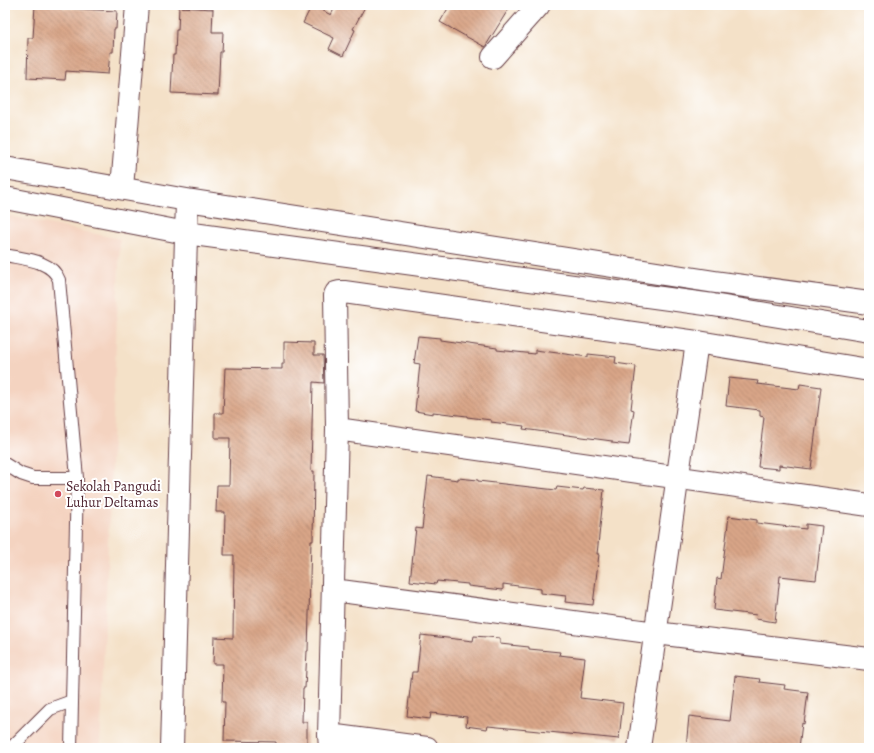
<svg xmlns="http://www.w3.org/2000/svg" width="874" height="753" viewBox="0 0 874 753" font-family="Alegreya,serif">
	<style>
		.built { fill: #f4d3c0 }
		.building { fill: url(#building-back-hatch) }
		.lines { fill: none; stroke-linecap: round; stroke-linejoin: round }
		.service-casing { stroke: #643c43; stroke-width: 14 }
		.minor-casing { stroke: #643c43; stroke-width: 24 }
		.service { stroke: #fff; stroke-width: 12 }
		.minor { stroke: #fff; stroke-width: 22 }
		.poi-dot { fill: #d1495b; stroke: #fff; stroke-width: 1.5 }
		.labels { text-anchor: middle; stroke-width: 4; stroke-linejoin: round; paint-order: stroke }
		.poi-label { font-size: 14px; fill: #4a1f2b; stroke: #fff; text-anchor: start }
	</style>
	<defs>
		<pattern id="building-back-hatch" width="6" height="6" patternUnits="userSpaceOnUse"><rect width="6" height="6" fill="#d9a688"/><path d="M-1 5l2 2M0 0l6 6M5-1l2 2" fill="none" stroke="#b2876f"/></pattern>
	</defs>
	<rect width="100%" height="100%" fill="#fff"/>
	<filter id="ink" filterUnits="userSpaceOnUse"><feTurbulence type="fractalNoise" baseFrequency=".025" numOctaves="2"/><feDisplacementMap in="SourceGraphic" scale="8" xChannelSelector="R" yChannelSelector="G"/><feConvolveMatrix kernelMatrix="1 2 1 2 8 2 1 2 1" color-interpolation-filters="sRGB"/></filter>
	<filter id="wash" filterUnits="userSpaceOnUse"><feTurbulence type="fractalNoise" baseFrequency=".012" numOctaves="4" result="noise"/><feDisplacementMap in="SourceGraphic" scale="16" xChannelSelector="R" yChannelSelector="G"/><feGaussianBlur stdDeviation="0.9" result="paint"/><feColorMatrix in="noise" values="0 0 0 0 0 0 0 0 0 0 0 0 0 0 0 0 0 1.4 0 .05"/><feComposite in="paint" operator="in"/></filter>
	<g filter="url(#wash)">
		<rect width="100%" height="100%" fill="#f4e1c8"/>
		<path class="built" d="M5,215L120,239L100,748H5Z"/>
		<g id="blocks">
			<path class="building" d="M35,5H63V8L117,11L116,29H114L113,52H110L108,74L66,71L65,80L27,78L28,38H33Z
				M312,5L331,15L336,5H366L353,29L355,30L343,56L329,49L334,38L303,23Z
				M450,5H511L485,47L440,22Z
				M179,7L213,9L212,32H223L222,52H220L218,95L171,93L173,55H175L176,30H178Z
				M418,336L440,338V340L497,348V350L535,354V350L588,357V354L616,357L615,363L636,366L631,409L634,410L629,445L612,443V441L523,429L524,426L491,422V420L467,417V416L433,412V414L415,411L420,364L414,363Z
				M284,342L314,343V355H323L324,383L313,382L311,471H314L313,541H311L308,651H307L305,688H303L302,722H307V747L276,746V742L224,741L225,702H222L223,664H213L214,637L233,638L234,555H224L225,512H216L217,485H229L230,438H215V413H223L225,368L282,369V364H284Z
				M729,378L758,381L757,384L799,389L800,384L821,387L811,469L779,465V469L758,467L764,417L760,416V410L726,406Z
				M428,476L458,480V478L478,480V481L556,490L557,487L583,490L584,488L604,490L597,554H599L593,605L565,602L566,596L541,593V589L503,584V590L468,586V584L437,581L436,584L410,581L416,528L422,529Z
				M729,516L757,520V523L806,529V524L822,526L816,580L780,576L775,622L756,619L757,615L714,610L717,578L721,579Z
				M421,635L473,641L474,636L500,638V644L529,647V649L560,652L559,655L585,658L580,698L623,703L619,739L488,726L487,729L466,726L467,717L431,713L430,719L407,716L412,672H417Z
				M735,676L760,679L759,682L785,685L784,689L808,692L804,724L802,723L799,748H686L689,716L730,721Z"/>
		</g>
	</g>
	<g filter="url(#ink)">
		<use href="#blocks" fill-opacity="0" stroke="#643c43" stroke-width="1"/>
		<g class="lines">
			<defs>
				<path id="service" d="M5,255C23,259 52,260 59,280L77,478L71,748
					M5,464L21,474L33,478H77
					M11,748L50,709L72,701"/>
				<path id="minor" d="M493,57L539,5
					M5,168L187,200L715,282L869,303
					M122,188L137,5
					M5,198L186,233L713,305L869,331
					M337,429L869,505
					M333,590L656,633L869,659
					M329,735L427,748
					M172,748L187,200
					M330,748L329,735L337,429L335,295L336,293L340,292H344L697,342L869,370
					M639,748L697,342"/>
			</defs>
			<use href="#service" class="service-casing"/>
			<use href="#minor" class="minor-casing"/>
			<use href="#service" class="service"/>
			<use href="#minor" class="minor"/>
		</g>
	</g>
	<circle class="poi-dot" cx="58" cy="494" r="4"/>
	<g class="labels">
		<g class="poi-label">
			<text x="66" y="491">Sekolah Pangudi<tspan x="66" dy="16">Luhur Deltamas</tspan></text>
		</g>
	</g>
	<rect width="874" height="753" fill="none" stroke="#fff" stroke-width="20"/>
</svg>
